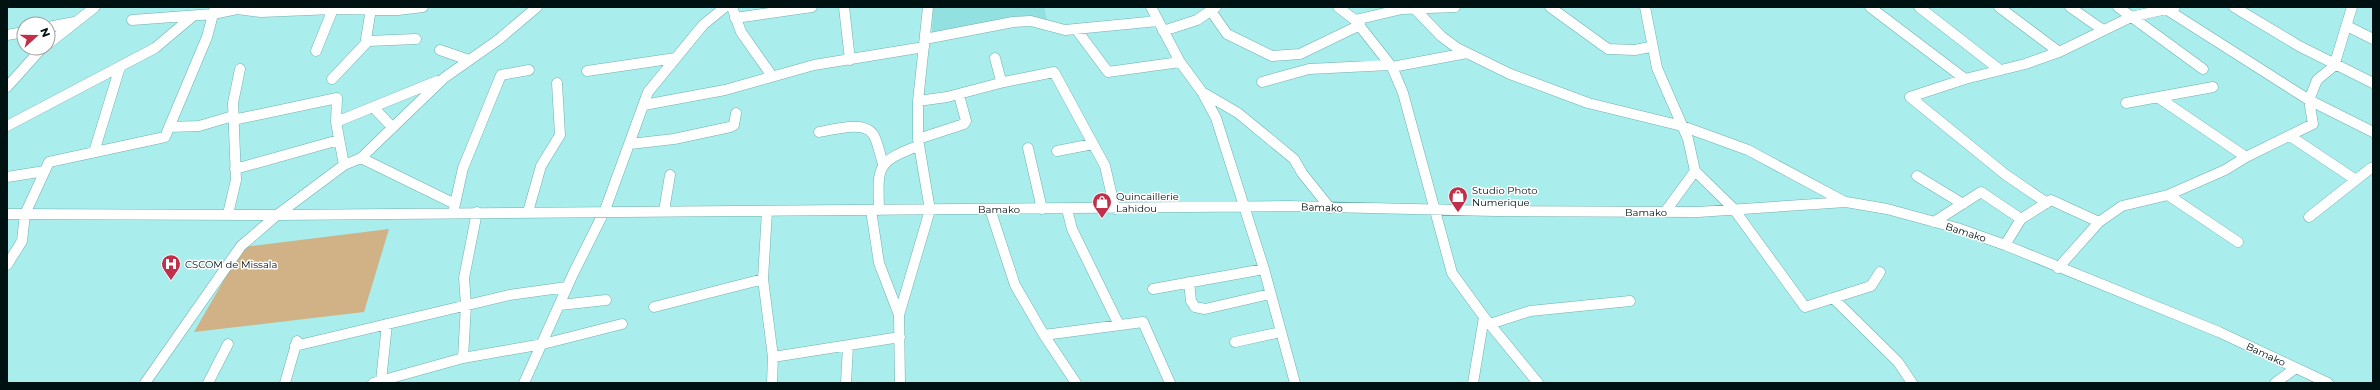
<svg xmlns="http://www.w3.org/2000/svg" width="2380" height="390" viewBox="0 0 2380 390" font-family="Montserrat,sans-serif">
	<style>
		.built { fill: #92e0e0 }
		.green { fill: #d1b287 }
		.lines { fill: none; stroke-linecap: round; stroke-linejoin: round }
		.minor-casing { stroke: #6fb1b0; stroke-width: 11 }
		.minor { stroke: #fff; stroke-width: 10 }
		.labels { text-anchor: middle; stroke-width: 3; stroke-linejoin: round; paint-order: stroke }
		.poi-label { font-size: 10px; fill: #011; stroke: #fff; text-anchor: start }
		.street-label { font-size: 10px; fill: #011; stroke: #fff }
	</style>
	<rect width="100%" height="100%" fill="#a9edec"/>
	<path class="built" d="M933,7H1044L1047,20L932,37Z"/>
	<path class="green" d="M389,229L364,312L194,332L243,247Z"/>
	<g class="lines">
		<defs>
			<path id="minor" d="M732,7L741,32L772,76
				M844,7L850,60
				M1151,7L1180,62L1202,92L1216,118L1264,269L1295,383
				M1338,7L1355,20
				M1455,7L1402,9L1355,20L1392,67L1403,93L1452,273L1484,317L1538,383
				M1550,7L1608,49L1635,50L1650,47
				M1645,7L1657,68L1688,139L1695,171L1733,208L1805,307L1871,286L1880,272
				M1870,7L1965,79
				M1919,7L2000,70
				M1999,7L2059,52
				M2070,7L2103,30
				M2118,7L2203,69
				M2234,7L2299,46L2373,83
				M1414,8L1441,36L1457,48L1510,74L1588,103L1682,126L1748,150L1845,202
				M371,9L366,39L368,41L416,39
				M2166,9L2309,100L2373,132
				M1211,11L1227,34L1272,56L1300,54L1360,25
				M735,18L812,7
				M132,20L213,14L237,9L261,12L333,9L398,10L423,7
				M2347,26L2373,39
				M48,27L75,22
				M1076,29L1108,72L1180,62
				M1163,31L1197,20L1216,7
				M7,35L24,32
				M925,39L1013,22L1031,21L1065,30L1158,21
				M48,44L95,7
				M440,50L469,60
				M316,51L333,9
				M995,58L1001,81
				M1392,67L1467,53
				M587,71L676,58
				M332,79L368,41
				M1262,82L1309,69L1390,65
				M7,87L42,48
				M1202,92L1238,113L1294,159L1302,173L1330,208
				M1910,97L1965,79L2025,64L2059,52L2131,17L2175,7
				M1910,97L2006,175L2047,203
				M2159,98L2246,157
				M918,101L947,97L1004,82L1054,72L1105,166L1115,209
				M2126,103L2213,87
				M644,105L725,90L814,65L924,47
				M374,108L392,127
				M233,120L337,98L336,122L344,165
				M336,122L437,81
				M7,126L155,48L193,16
				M169,127L199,126L233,116
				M819,132C833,130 863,120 873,134C878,142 880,155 883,164
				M2290,136L2356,180
				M918,139L964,124L966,121L959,95
				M630,144L674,139L730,127L734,125L736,113
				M1028,148L1042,209
				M1057,151L1093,144
				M94,152L120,67
				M361,158L455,204
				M235,169L339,140
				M1917,176L1963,204
				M7,177L45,171
				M2168,195L2238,242
				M990,209L1015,285L1044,335L1076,383
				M1067,209L1072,229L1119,325
				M871,210L879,263L899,315
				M879,210C878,168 875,162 918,146
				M664,211L670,175
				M767,211L763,279L773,357L772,383
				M528,212L541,166L560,135L557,83
				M1665,212L1695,171
				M453,213L463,168L501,75L529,70
				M7,214L277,215L1287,206L1495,211L1698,212L1846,202L1887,209L1957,228L2005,245L2219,332L2328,383
				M228,214L236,180L233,103L240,69
				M2309,217L2371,168L2373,169
				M1934,222L1981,192L2021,219
				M2005,245L2021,219L2051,200L2099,222
				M7,265L22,241L25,214L49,162L165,137L207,37L215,7
				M2058,268L2099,222L2122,206L2168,195L2225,170L2246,157L2313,124L2309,100L2317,80L2334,66L2352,7
				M1189,282L1191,301L1195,307L1205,309L1270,294
				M1153,289L1264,269
				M1833,298L1898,362L1912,383
				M560,305L606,300
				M654,307L763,279
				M1490,324L1530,311L1630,301
				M1044,335L1143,322L1170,383
				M1235,342L1281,332
				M295,346L509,295L567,287
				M773,357L900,337
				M463,358L466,305L464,278L477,212
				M381,381L387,324
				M145,383L241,246L277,215L344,165L361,158L444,78L498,40L537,7
				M208,383L228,344
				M285,383L297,341
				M373,383L463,358L543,344L622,324
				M524,383L573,274L605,210L648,92L703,25L725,7
				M846,383L848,346
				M900,383L899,315L930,210L918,139V101L928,7
				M1473,383L1484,317
				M2275,383L2296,368"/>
		</defs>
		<use href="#minor" class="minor-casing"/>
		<use href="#minor" class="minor"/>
	</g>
	<defs>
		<symbol id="shop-pin" viewBox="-11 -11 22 30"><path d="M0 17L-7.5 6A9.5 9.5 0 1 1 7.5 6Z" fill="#c0304b" stroke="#fff"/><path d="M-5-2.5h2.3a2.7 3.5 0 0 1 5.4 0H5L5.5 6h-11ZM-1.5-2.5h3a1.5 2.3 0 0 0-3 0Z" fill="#fff"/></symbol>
		<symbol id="hospital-pin" viewBox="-11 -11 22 30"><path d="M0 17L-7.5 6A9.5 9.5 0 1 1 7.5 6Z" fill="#c0304b" stroke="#fff"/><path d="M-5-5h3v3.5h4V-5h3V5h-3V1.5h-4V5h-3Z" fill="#fff"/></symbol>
	</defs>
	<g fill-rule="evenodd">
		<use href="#shop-pin" x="1447" y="185" width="22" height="30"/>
		<use href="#shop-pin" x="1091" y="191" width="22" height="30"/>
		<use href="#hospital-pin" x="160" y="253" width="22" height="30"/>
	</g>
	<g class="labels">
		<g class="poi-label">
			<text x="1472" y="194">Studio Photo<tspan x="1472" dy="12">Numerique</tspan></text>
			<text x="1116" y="200">Quincaillerie<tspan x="1116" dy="12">Lahidou</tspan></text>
			<text x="185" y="268">CSCOM de Missala</text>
		</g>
		<g class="street-label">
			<text transform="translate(1322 207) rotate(2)" y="4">Bamako</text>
			<text x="999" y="213">Bamako</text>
			<text x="1646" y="216">Bamako</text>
			<text transform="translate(1966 232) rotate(18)" y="4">Bamako</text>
			<text transform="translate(2266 354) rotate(25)" y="4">Bamako</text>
		</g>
	</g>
	<rect width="2380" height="390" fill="none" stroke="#001111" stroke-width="16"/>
	<g transform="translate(36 36) rotate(69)"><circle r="19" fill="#ffffff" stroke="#99a0a0"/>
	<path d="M0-3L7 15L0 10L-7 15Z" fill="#c0304b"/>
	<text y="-6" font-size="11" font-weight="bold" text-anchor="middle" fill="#001111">N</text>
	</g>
</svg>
